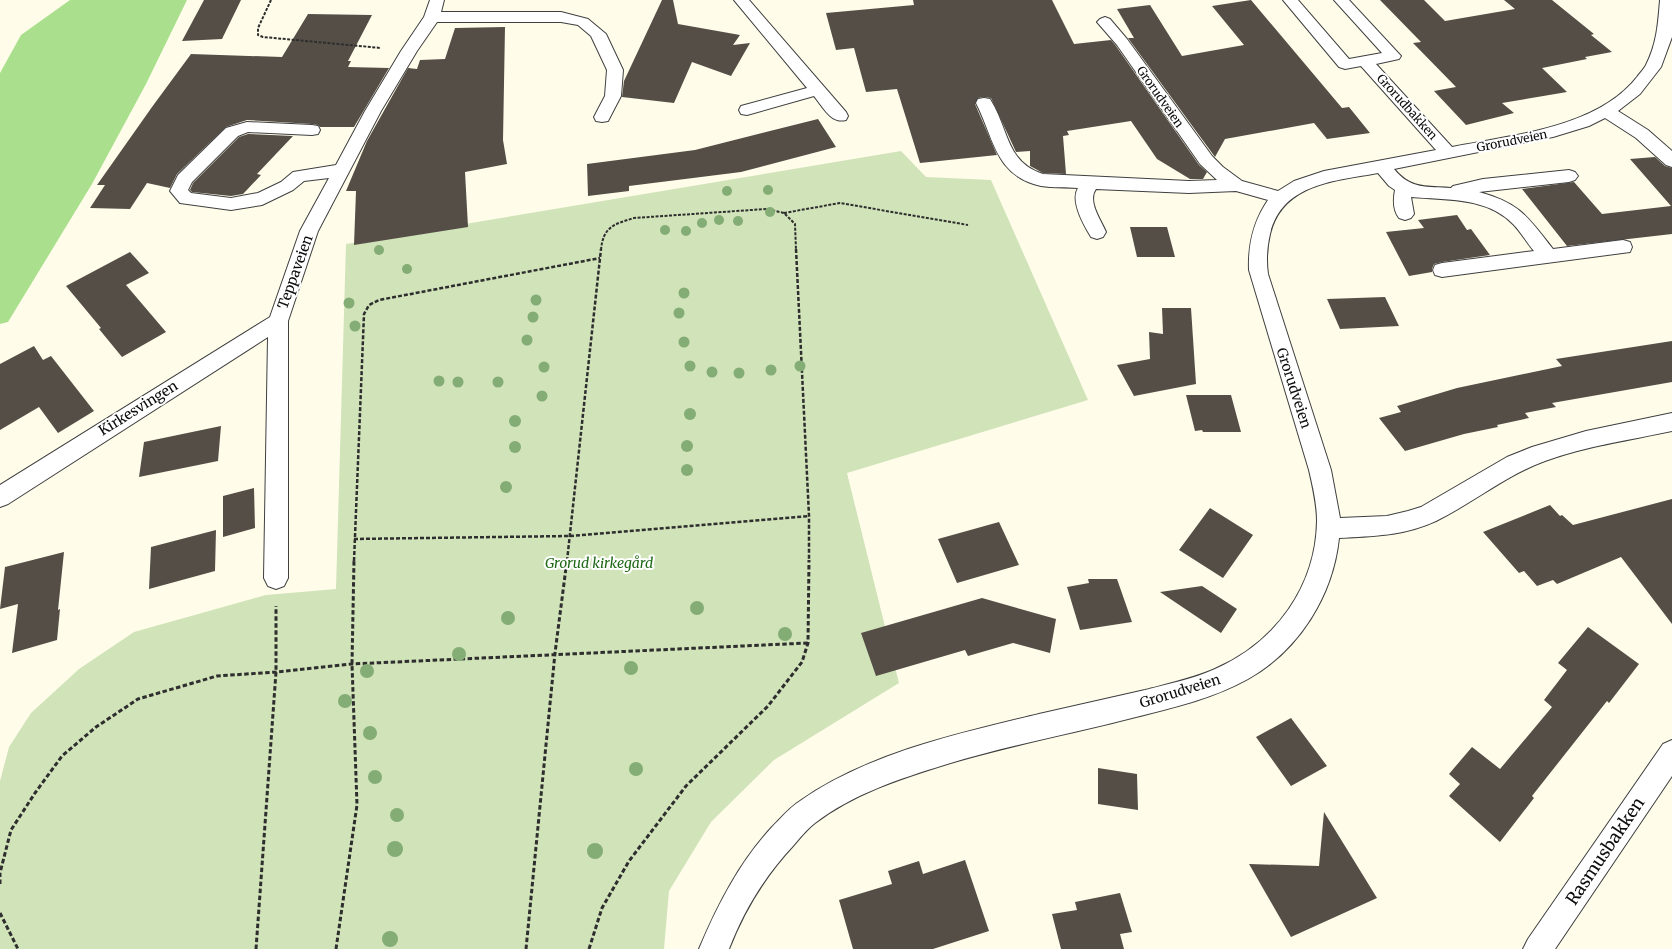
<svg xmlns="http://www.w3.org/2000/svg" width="1672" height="949" viewBox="0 0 1672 949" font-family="Merriweather,serif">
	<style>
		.forest { fill: #aae08d }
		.cemetery { fill: #d1e3b9 }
		.building { fill: #554e47 }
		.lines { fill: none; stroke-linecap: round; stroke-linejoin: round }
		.minor-casing { stroke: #3f3f3f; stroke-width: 2 }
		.path-far2 { stroke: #2e2e2e; stroke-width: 2; stroke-dasharray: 3 1.5; stroke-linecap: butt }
		.path-far1 { stroke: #2e2e2e; stroke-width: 2.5; stroke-dasharray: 4 2; stroke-linecap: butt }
		.path { stroke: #2e2e2e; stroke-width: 3; stroke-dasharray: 4.5 2.5; stroke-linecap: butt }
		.minor { fill: #fff; fill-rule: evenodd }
		.tree { fill: #84ac75 }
		.labels { text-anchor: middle; stroke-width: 4; stroke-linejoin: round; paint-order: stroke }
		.far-street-label { font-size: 12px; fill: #0c0c0c; stroke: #fff }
		.street-label { font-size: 14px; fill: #0c0c0c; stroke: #fff }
		.park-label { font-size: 14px; font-style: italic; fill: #1f6916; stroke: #fff }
		.near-street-label { font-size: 17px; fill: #0c0c0c; stroke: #fff }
	</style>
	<rect width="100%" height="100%" fill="#fffdea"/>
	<path class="forest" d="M70,0H187L146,84L92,184L8,322L0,324V73L21,35Z"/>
	<path class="cemetery" d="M901,151L926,177L991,180L1088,400L847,473L899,683L774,760L711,822L669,891L664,949H0V781L9,747L31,713L79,669L134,632L266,595L336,589L346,244Z"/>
	<path class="building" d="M204,0H241L222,39L182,41Z
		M662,0H673L678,24L740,35L733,45L750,43L731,76L692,62L674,103L622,97L624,81Z
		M913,0H1052L1074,44L1111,40L1116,46L1199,165L1207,172L1203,179H1190L1157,159L1131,121L1067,131L1069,135L1063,136L1066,174L1043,173L1030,166V151L1016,152L991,98L984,97L978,98L975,104L997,155L920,163L897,89L866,92L854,48L836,50L826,13L914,5Z
		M1251,0L1342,108L1349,107L1370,133L1327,139L1314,123L1225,139L1215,157L1128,38H1134L1117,9L1150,5L1182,56L1244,45L1212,6Z
		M1380,0H1424L1445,21L1515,9L1504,0H1552L1594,34L1591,35L1612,52L1585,57L1587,59L1542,68L1567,92L1502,103L1514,113L1466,125L1434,91L1456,87L1413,43L1421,42Z
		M308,14L372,15L348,61H351L348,67L389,68L354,127H320L318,125L312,124L247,120L226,127L177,174L170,188L147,183L130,209L90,208L105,185H97L152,107L191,54L282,57Z
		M505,27L503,140L507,164L465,172L468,227L354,245L356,191H346L367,141L408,68L417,69L420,60L445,59L455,28Z
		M818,119L836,147L741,172L629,186V191L588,196L587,164L695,150Z
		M248,134L293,136L257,174L261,175L243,194L231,196L192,192L190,190L193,183L239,137Z
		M1655,157L1665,166L1672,168V234L1567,246L1522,189L1574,182L1602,214L1671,206L1630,159Z
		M1457,215L1467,230L1471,229L1490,255L1442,262L1434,264L1432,269V272L1409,276L1386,232L1424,228L1418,220Z
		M1130,227H1167L1175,257H1137Z
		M130,252L149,273L126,285L166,332L122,357L99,329L101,328L66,286Z
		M1385,297L1399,326L1340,329L1327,299Z
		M1162,308H1191L1196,384L1134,396L1117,365L1150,359L1149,332L1163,334Z
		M1672,341V382L1552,403L1556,407L1525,413L1529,418L1497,425L1498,427L1464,434L1405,451L1379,418L1401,412L1397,406L1457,388L1562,366L1556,359Z
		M34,346L43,360L51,356L94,411L58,433L39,407L0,430V364Z
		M1186,395H1231L1241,432H1203L1202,430L1195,431Z
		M221,426L218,461L139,477L144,442Z
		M254,488L255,528L223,537V496Z
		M1672,499V624L1621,557L1557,584L1553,580L1537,586L1524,571L1519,573L1483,532L1550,505L1560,516L1562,515L1573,525Z
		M1210,508L1253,535L1223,578L1179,550Z
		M999,522L1019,565L957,583L938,539Z
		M216,530L215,571L149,589L151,547Z
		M64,552L58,610L60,609L57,640L12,653L18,604L0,609L5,567Z
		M1088,579H1117L1132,622L1080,630L1067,587L1089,583Z
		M1202,586L1237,609L1221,633L1160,592Z
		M982,598L1056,619L1050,653L1013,643L968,656L965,650L876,676L861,633Z
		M1588,627L1639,664L1609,703L1607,701L1532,796L1534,798L1500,842L1449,796L1460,784L1449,774L1472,747L1500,769L1552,707L1544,700L1567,670L1558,663Z
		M1291,718L1327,766L1291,786L1256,737Z
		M1098,768L1137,774L1138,810L1098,804Z
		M1324,812L1377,898L1291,937L1249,864L1319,866Z
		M965,860L989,931L933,949H853L839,900L892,884L888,871L919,861L923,874Z
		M1120,893L1132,932L1120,934L1124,949H1061L1052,914L1077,910L1075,902Z"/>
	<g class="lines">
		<defs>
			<path id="minor" d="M430,0H444L441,12H561L588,19L606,34L623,70L621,96L608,121L602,122L596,121L594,117L605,96L607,70L591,36L578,25L561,22H437L417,51L381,111L318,231L288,321V578L284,586L276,589L268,586L264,578L268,337L8,504L0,507V485L270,317L300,231L329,178L304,181L293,190L262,205L231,210L180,203L170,191L178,175L226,128L247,122L312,125L318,126L320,130L318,134L312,135L248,132L238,136L192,182L188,190L191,193L231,198L258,193L281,182L293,172L336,165L365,111L401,51L424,17Z
				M734,0H749L846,112L848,116L846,120C831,124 823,107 814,96L747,115L741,114L739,110L741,106L807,88Z
				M1283,0H1298L1349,59L1382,53L1334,0H1349L1401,56L1399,59L1376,64L1452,147C1512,135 1597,128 1637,77C1640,73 1644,69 1646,65C1657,43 1658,24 1660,0H1672V37L1661,67L1640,94L1618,111L1648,130L1672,151V167L1666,165L1636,138L1605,118L1589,126L1553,137L1394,169C1411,190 1427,186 1451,188L1453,186L1483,179L1569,170L1575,172L1578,176L1575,180L1569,182L1479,192C1520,203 1528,217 1553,249L1623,240L1630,242L1632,247L1630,252L1442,277L1435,275L1433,270L1435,265L1442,263L1534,251C1527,243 1521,232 1513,224C1487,197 1446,200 1411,197L1414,214L1411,218L1405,220L1399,218C1393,210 1393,200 1395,190L1389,186L1378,173C1336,181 1282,183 1270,234C1267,247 1266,260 1268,274L1331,470L1340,518L1387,516L1408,511L1421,507L1507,457L1532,447L1586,431L1672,413V431C1630,440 1586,446 1545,461C1506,475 1473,503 1436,521C1403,536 1374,536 1339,538C1333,596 1299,650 1248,679C1212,699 1172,708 1132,718C1070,734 1006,746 944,765C899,779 853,794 815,823C806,830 800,838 793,846C765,876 744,910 729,949H699C718,904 739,863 772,827C781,818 789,808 800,801C868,753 960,733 1039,714C1074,706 1110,698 1145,690C1168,684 1193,679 1215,669C1275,643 1316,587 1317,521C1317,504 1313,487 1309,470L1249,270C1248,244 1253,222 1268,200L1236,191L1189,193L1096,189C1087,201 1101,220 1106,232L1103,237L1097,239L1091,237C1083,224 1070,201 1078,188C1066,187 1053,188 1041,186C995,176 994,138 976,103L978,99L984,98L990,99C1009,128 1005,162 1043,174L1189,181L1217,180L1200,164L1117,45L1097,22L1100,19L1105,17L1110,19L1127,39L1212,156L1223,167L1242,181L1278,191L1294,181L1324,171L1436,150L1361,66L1345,69L1339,67Z
				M1672,740V776L1555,949H1523L1528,939L1663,744Z"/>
		</defs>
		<use href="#minor" class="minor-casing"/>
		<path class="path-far2" d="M271,0L258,28V35L263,37L381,48
			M784,213L840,203L968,225
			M601,250C603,227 614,224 634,218L766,209L784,213L795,224L796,250"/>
		<path class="path-far1" d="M796,249L809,516V561
			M354,539L570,536L809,516
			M354,561L364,314L369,305L379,300L600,258
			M567,561L601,249"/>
		<path class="path" d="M0,884V873L11,830L35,793L62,756L96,727L138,699L217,676L276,672L352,664L808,643
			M0,913L18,949
			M256,949L276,672V606
			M336,949L357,805L352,664L354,560
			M526,949L555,653L567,560
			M589,949L602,908L629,861L686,786L768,706L802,662L808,643L809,560"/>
		<use href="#minor" class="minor"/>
	</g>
	<g class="tree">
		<circle cx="768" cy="190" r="5"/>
		<circle cx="727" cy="191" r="5"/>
		<circle cx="770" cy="212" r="5"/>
		<circle cx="719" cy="220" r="5"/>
		<circle cx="738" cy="221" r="5"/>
		<circle cx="702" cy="223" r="5"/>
		<circle cx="665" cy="230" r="5"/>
		<circle cx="686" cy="231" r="5"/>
		<circle cx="379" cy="250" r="5"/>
		<circle cx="407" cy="269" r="5"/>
		<circle cx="684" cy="293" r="5.5"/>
		<circle cx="536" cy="300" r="5.5"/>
		<circle cx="349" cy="303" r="5.5"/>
		<circle cx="679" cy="313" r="5.5"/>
		<circle cx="533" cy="317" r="5.5"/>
		<circle cx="355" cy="326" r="5.5"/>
		<circle cx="527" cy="340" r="5.5"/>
		<circle cx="684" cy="342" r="5.5"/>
		<circle cx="690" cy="366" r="5.5"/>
		<circle cx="800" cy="366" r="5.5"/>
		<circle cx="544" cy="367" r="5.5"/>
		<circle cx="771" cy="370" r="5.5"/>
		<circle cx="712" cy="372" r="5.5"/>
		<circle cx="739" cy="373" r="5.5"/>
		<circle cx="439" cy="381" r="5.5"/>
		<circle cx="458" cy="382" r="5.5"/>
		<circle cx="498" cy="382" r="5.5"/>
		<circle cx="542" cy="396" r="5.5"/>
		<circle cx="690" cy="414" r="6"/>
		<circle cx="515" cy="421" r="6"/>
		<circle cx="687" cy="446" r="6"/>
		<circle cx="515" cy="447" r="6"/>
		<circle cx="687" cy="470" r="6"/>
		<circle cx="506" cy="487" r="6"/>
		<circle cx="697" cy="608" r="7"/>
		<circle cx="508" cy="618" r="7"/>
		<circle cx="785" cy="634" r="7"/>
		<circle cx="459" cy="654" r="7"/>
		<circle cx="631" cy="668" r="7"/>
		<circle cx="367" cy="671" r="7"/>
		<circle cx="345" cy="701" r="7"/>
		<circle cx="370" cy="733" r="7"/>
		<circle cx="636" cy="769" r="7"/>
		<circle cx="375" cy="777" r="7"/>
		<circle cx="397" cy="815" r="7"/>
		<circle cx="395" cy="849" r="8"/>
		<circle cx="595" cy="851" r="8"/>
		<circle cx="390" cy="939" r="8"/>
	</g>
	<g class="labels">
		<g class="far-street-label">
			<text transform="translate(1160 97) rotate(55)" y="4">Grorudveien</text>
			<text transform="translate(1407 107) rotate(48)" y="4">Grorudbakken</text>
			<text transform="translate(1512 141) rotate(-11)" y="4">Grorudveien</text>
		</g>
		<g class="street-label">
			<text transform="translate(295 272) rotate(-70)" y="5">Teppaveien</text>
			<text transform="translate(1294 388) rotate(72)" y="5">Grorudveien</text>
			<text transform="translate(138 408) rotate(-32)" y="5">Kirkesvingen</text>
			<text transform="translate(1180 691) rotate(-17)" y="5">Grorudveien</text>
		</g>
		<g class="park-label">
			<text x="599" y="568">Grorud kirkegård</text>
		</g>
		<g class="near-street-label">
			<text transform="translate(1605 851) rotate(-56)" y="6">Rasmusbakken</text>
		</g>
	</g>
</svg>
